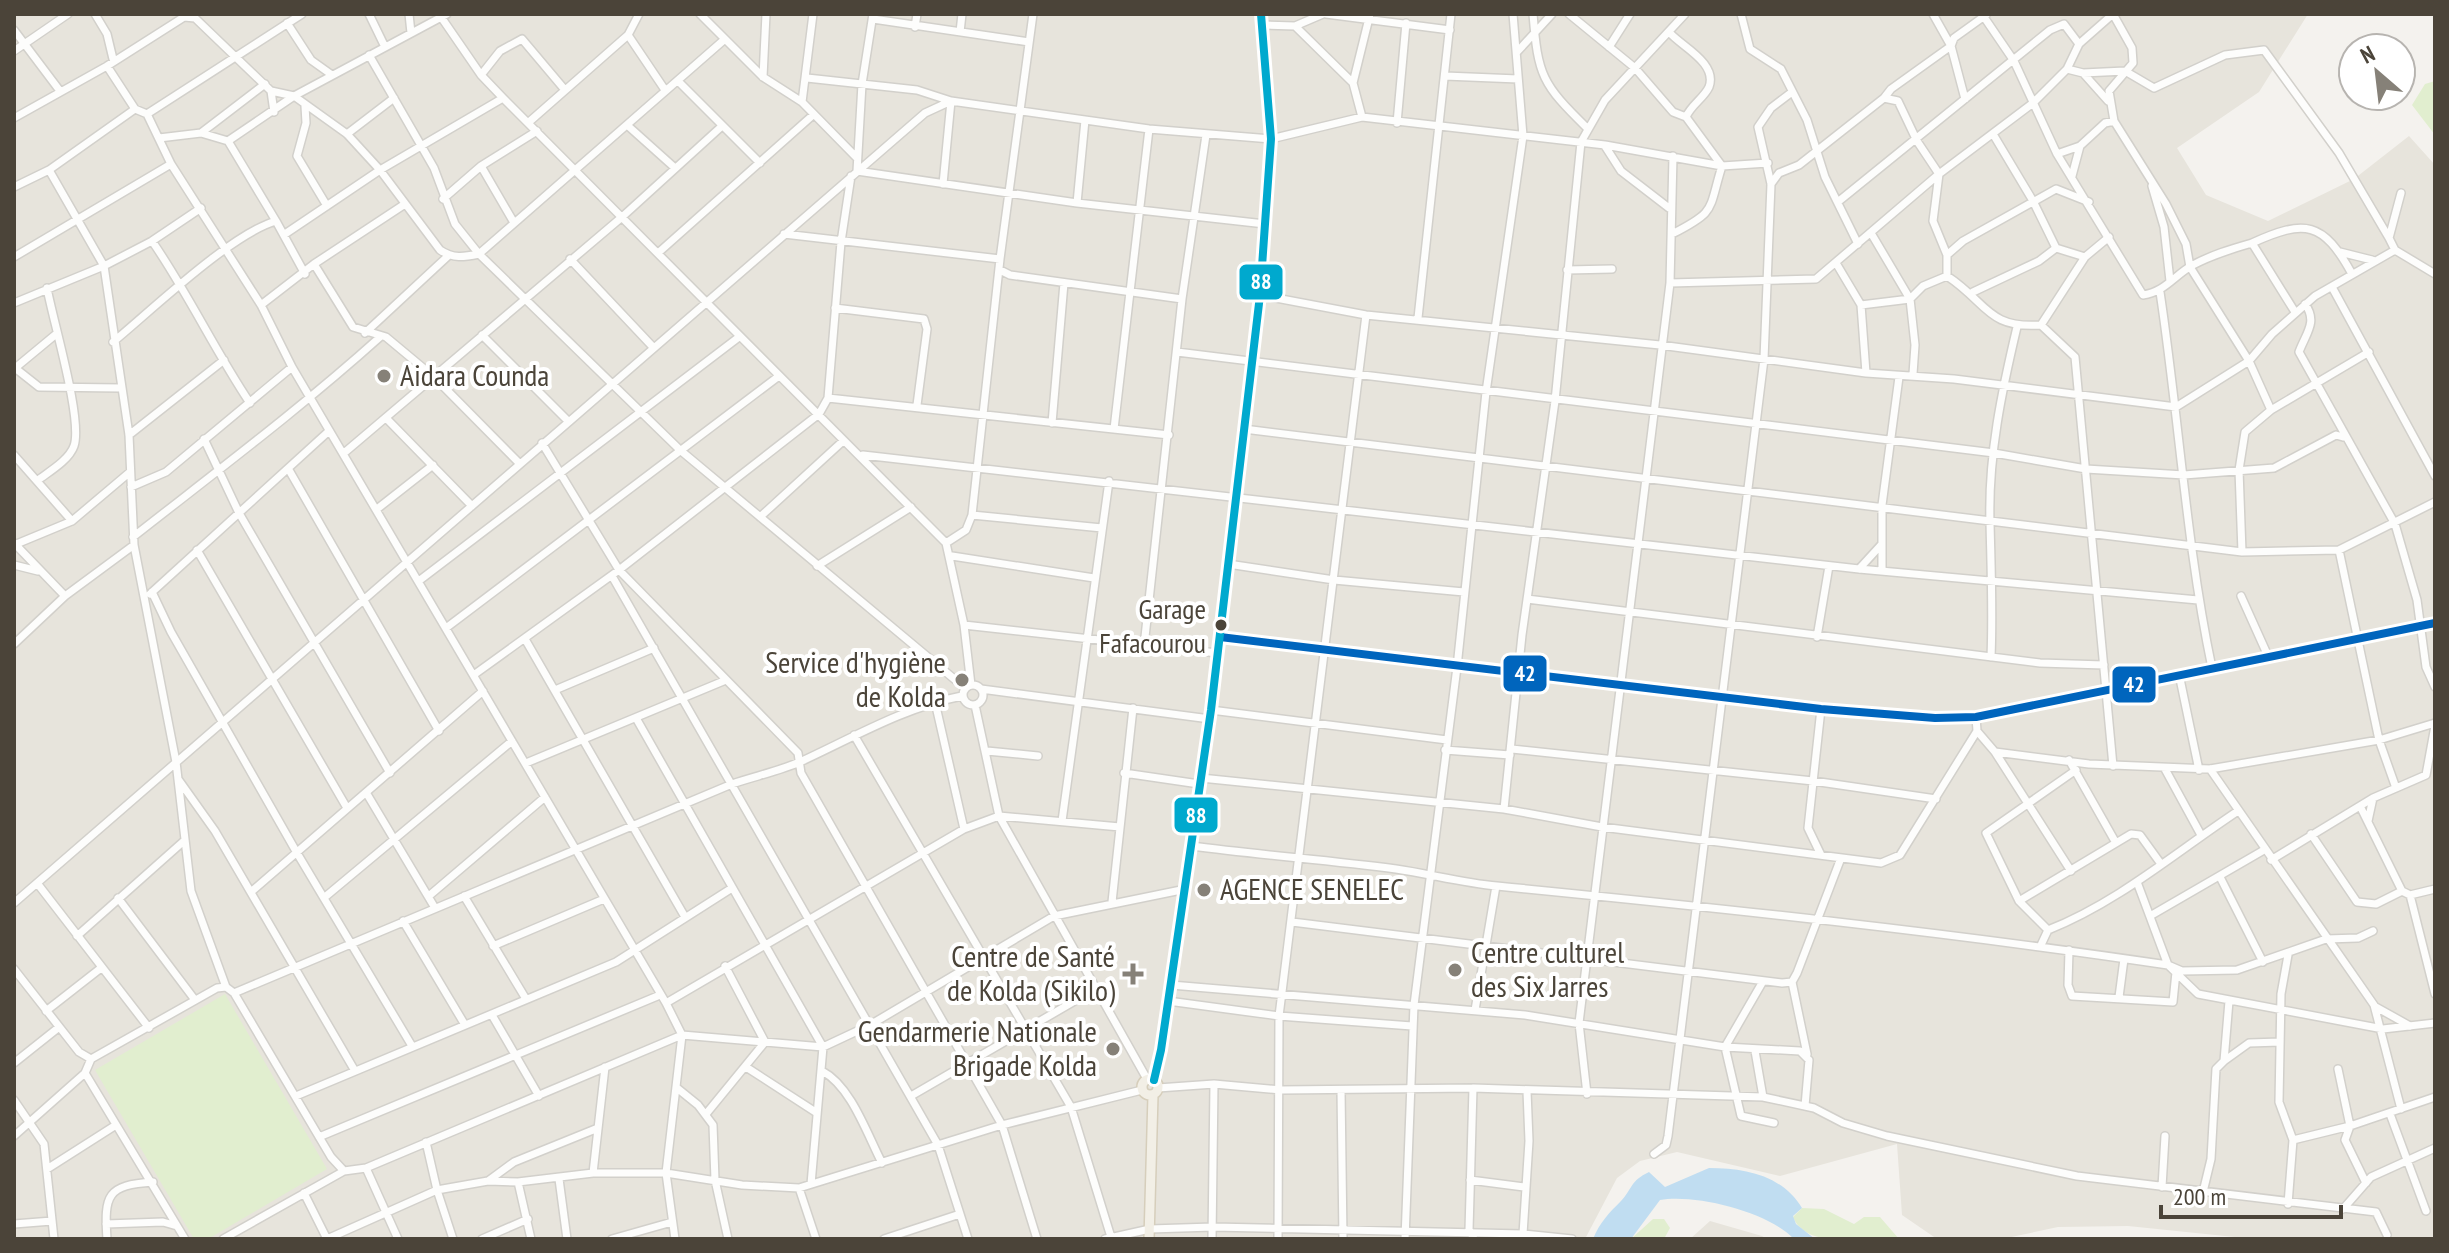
<svg xmlns="http://www.w3.org/2000/svg" width="2449" height="1253" viewBox="0 0 2449 1253" font-family="'PT Sans Narrow',sans-serif">
	<style>
		.residential { fill: #e7e4dc }
		.green { fill: #e1eecf }
		.water { fill: #c0ddf1 }
		.lines { fill: none; stroke-linecap: round; stroke-linejoin: round }
		.minor-casing { stroke: #d2d0cb; stroke-width: 10 }
		.major-casing { stroke: #d6cebb; stroke-width: 12 }
		.minor { stroke: #fdfdfc; stroke-width: 7 }
		.major { stroke: #f2efe6; stroke-width: 9 }
		.bus-1-casing { stroke: #fff; stroke-width: 14 }
		.bus-2-casing { stroke: #fff; stroke-width: 14 }
		.bus-1 { stroke: #0065bd; stroke-width: 8 }
		.bus-2 { stroke: #00a9ce; stroke-width: 8 }
		.poi-dot { fill: #868178; stroke: #fff; stroke-width: 3 }
		.bus-dot { fill: #4b4439; stroke: #fff; stroke-width: 3 }
		.labels { text-anchor: middle; stroke-width: 8; stroke-linejoin: round; paint-order: stroke }
		.bus-label { font-size: 28px; fill: #4b4439; stroke: #fff; text-anchor: end }
		.poi-label { font-size: 30px; fill: #4b4439; stroke: #fff; text-anchor: start }
		.line-badge { stroke: #fff; stroke-width: 3 }
		.badge-label { font-size: 22px; text-anchor: middle; font-weight: bold; fill: #fff }
	</style>
	<rect width="100%" height="100%" fill="#f4f2ee"/>
	<path class="residential" d="M14,14H2308L2259,92L2177,148L2206,195L2268,221L2354,179L2409,136L2435,165V1239H2254L2128,1226L2058,1227L2002,1239H1937L1902,1215L1897,1144L1780,1176L1677,1152L1640,1161L1617,1178L1585,1239H14Z
		M1710,1221L1762,1236L1767,1239H1690Z"/>
	<path class="green" d="M2435,81V135L2412,105L2425,84Z
		M225,994L327,1169L208,1239H194L95,1070Z
		M1802,1208L1824,1209L1854,1224L1864,1217H1880L1899,1239C1868,1239 1806,1250 1793,1217Z
		M1653,1219H1664L1670,1228L1664,1239H1631Z"/>
	<path class="water" d="M1709,1168C1745,1168 1782,1175 1802,1208L1793,1216L1796,1224L1815,1239H1794C1768,1212 1697,1194 1660,1200L1631,1239H1593C1600,1222 1609,1213 1621,1201C1633,1188 1630,1181 1649,1172L1665,1187Z"/>
	<g class="lines">
		<defs>
			<path id="minor" d="M95,14L107,34L113,59
				M369,14L385,47
				M409,14L411,33
				M439,14L481,75L503,98L946,543L964,625L971,685
				M700,14L763,77L802,102L857,158
				M1326,14L1450,30
				M1533,14C1538,76 1542,84 1587,128
				M1569,14L1635,68L1673,112L1686,117L1722,166C1708,211 1717,211 1672,234
				M1741,14L1750,49L1781,69L1807,120L1825,177L1858,244
				M2113,14L2132,48L2133,63L2109,91L2114,121
				M1984,17L2014,61L2057,154L2143,295C2164,292 2173,277 2191,266C2211,255 2231,249 2252,243L2295,312
				M873,19L1029,42
				M287,23L311,60L332,75
				M1262,25L1295,26L1323,14
				M1295,26L1353,83
				M915,27L917,14
				M14,30L60,91
				M960,32L962,14
				M1670,33C1681,46 1718,63 1709,87C1704,98 1691,105 1686,117
				M628,35L665,90
				M1609,47L1630,14
				M14,51L68,14
				M1517,52L1552,14
				M369,55L434,168L455,224L479,254L680,450L965,688
				M107,66L184,17L195,18L271,91L294,96L347,134L380,170L440,250C453,259 464,257 479,254L725,39
				M2067,69L2083,73L2108,101
				M2083,73L2125,71L2154,88L2225,55L2264,50L2339,153L2389,238
				M481,75L500,51L522,39L565,90
				M1445,76L1518,79
				M763,77L766,14
				M807,78L917,90L951,101L943,184
				M678,81L760,163
				M271,91L274,112
				M1884,98L1891,89L1951,46L1933,14
				M1965,99L1951,46L1954,38L1986,15
				M802,102L813,14
				M305,106L306,123L297,156L327,206
				M147,114L302,14
				M1362,117L1353,83L1370,14
				M14,118L107,66L135,109L147,114L171,164L261,305L292,367L666,1003L682,1035L666,1173L742,1185L799,1188L1002,1125L1142,1090
				M529,122L628,35L639,14
				M1397,123L1406,23
				M627,125L675,168
				M201,133L265,84
				M347,134L394,98
				M1993,134L2033,201L2056,248
				M159,138L201,133L228,141L294,96L447,14
				M228,141L276,221
				M1605,146L1621,171L1669,208
				M2057,154L2080,146L2105,123L2114,121L2166,204L2186,244L2190,267L2249,361L2271,410
				M481,166L513,221
				M49,170L104,266L152,241L201,208
				M857,171L1077,203L1265,224
				M857,171L862,84L873,14
				M2072,176L2080,146
				M1771,184L1779,173L1799,165L1884,98L1898,101L1917,141L1939,174L1933,221L1947,255
				M2152,186L2164,227L2170,281
				M14,187L49,170L135,109
				M443,199L481,166L537,131
				M1839,201L2050,30L2064,24L2079,44
				M1077,203L1085,120
				M1871,233L1910,299L1915,345L1913,374
				M285,234L380,170L503,98
				M784,234L1000,259
				M152,241C188,293 215,351 250,403
				M2252,243C2305,219 2323,221 2352,274
				M2395,250L2435,274
				M2340,252L2372,260
				M658,253L813,115
				M14,257L171,164
				M570,259L652,346
				M1836,263L1861,305L1910,299L1923,286L1947,276V255L1963,241L2056,189L2089,202
				M314,264L353,327L386,337L434,377L519,463
				M1000,270L1010,275L1182,299
				M1567,270L1612,269
				M1947,276C1987,302 1987,329 2041,325L2085,257L2109,237
				M1670,283L1816,279L1939,174L2033,103L2067,69L2079,44L2113,14
				M2332,287L2435,476
				M1973,292L2039,261L2056,248L2085,257
				M2160,292C2179,418 2186,544 2212,668
				M1260,295L1366,315L1660,345L1866,373L1954,379L2176,407L2249,361L2272,334L2315,296L2395,250L2389,238L2401,193
				M14,303L104,266L129,435L134,545L176,762L191,891L226,987
				M2305,304C2318,322 2306,333 2299,352L2395,524L2417,600L2426,667L2435,687
				M261,305L314,264L405,204
				M1861,305L1866,373
				M835,308L924,319L927,329L917,405
				M1418,318L1451,14
				M2041,325L2075,357L2113,766
				M365,333L448,256
				M482,335L568,421
				M113,342C153,309 231,234 276,221L305,274
				M1177,352L1994,453L2086,469L2184,475L2274,468L2336,435L2343,437
				M15,368L39,387L121,388
				M14,369L55,335
				M828,398L1169,435
				M386,418L472,506
				M1052,423L1064,283
				M1114,429L1149,129
				M1244,429L2242,552L2339,550L2435,502
				M129,435L224,360
				M204,439L239,513L390,773
				M542,443L619,570L798,753L801,773L1002,1125L1037,1239
				M344,453L622,217L722,126
				M14,455L72,521
				M863,455L1859,569L2198,600
				M289,470L439,731
				M38,480C50,471 69,460 74,446C83,420 53,321 47,288
				M131,487L166,472L292,367
				M377,509L433,465
				M972,515L1102,528
				M760,517L843,441
				M133,537C217,471 301,408 380,337
				M14,543L65,596
				M946,543L966,530L972,515L1000,259L1033,14
				M14,545L72,521L130,472
				M197,550L347,808
				M2339,550L2379,740L2396,788
				M2242,552L2239,470L2245,432L2271,410L2369,352
				M952,556L1094,578
				M1228,564L1334,580L1464,592
				M14,565L38,571
				M817,566L911,507
				M1859,569L1881,545
				M1882,570V505L1899,377
				M612,576L938,1145L968,1239
				M420,580L739,337
				M152,592L171,632L297,853L412,1046
				M150,594L329,431
				M2241,596L2268,656
				M1527,599L2040,663L2104,665
				M964,625L1217,653
				M446,628L779,376
				M1220,637L1821,709L1935,718L1976,717L2435,623
				M1817,637L1829,566
				M525,639L685,917
				M14,644L65,596L134,545
				M1144,646L1182,299L1206,135
				M1991,657C1993,612 1991,567 1990,522C1988,456 2002,390 2017,327
				M475,674L619,570L819,414L828,398L841,242L851,176
				M2179,674L2199,770
				M963 695a10 10 0 1 1 20 0a10 10 0 1 1-20 0Z
				M981,689L1210,719
				M555,690L654,648
				M935,702L964,829
				M975,705L999,816L1147,1079
				M1821,709L1808,828L1821,855
				M1211,710L1447,740
				M1976,717L1977,731L1995,752L2071,871
				M636,718L823,1047L811,1184
				M854,735L1071,1107L1111,1237
				M1512,749L1813,781L1936,799
				M1445,750L1510,755
				M987,751L1038,756
				M1995,752L2089,764L2210,769L2379,740L2435,723
				M2069,760L2116,843
				M526,763L726,680
				M2165,769L2201,835
				M2210,769L2374,1005L2401,1109
				M1124,773L1199,784
				M1201,778L1504,809L1602,827L1881,863L1900,855L1977,731
				M178,779L215,831L355,1071
				M367,794L435,908
				M2360,806L2402,891
				M1504,809L1522,635L1555,401L1581,142L1605,100L1685,14
				M1062,821L1109,481
				M2368,821L2373,798
				M2311,834L2357,902L2376,904L2402,891L2410,895L2435,889
				M1192,846C1260,855 1328,860 1396,869C1430,874 1463,883 1497,886C1721,908 1946,932 2168,965L2182,971L2237,970L2326,939L2358,938L2373,931
				M2271,860L2373,798L2426,775L2435,726
				M2220,877L2263,962
				M2137,882L2168,965L2198,994L2383,1029L2435,1023
				M37,883L149,1028
				M251,892L483,691
				M430,895L545,797
				M2410,895L2435,994
				M464,896L526,999
				M325,897L512,741
				M118,898L195,1000
				M2019,901L2131,834L2140,835L2161,864
				M1112,902L1133,708
				M14,903L925,113L951,101L1149,129L1271,139L1362,117L1605,145L1722,166L1768,163
				M2150,916L2264,850
				M403,921L465,1025
				M1292,922L1782,983L1792,982L1797,973L1841,858
				M2048,930C2117,903 2176,852 2238,811
				M77,936L185,840
				M2041,945L2048,930L2019,901L1986,833L2076,770
				M493,946L604,899
				M2069,950L2068,985L2072,996L2173,1002L2176,972
				M2288,955L2281,994L2279,1102L2293,1140L2288,1204
				M14,969L79,1052L91,1059L217,988L226,987L234,993L331,1157L344,1171L366,1168L682,1035L823,1047L870,1025L1054,916L1186,889
				M1792,982L1807,1054
				M1762,983L1725,1047L1741,1116L1774,1123
				M1171,985L1525,1015L1725,1047L1800,1051L1809,1060L1805,1106
				M234,993L732,784C755,776 780,771 802,761C854,737 905,707 962,696
				M2119,997L2124,959
				M1168,1001L1279,1016L1412,1026
				M666,1003L964,829L999,816L1120,827
				M2376,1007L2410,1026
				M1475,1010L1496,886
				M46,1011L101,968
				M492,1015L539,1096
				M1755,1051L1763,1097
				M2224,1061L2249,1043L2280,1042
				M14,1063L58,1028
				M746,1067L817,1113
				M822,1071C851,1086 867,1134 882,1163
				M85,1073L185,1239
				M677,1088L698,1105L713,1125L715,1180L728,1239
				M1158,1088L1214,1084L1281,1090L1473,1088L1763,1097L1814,1108L1843,1123L1887,1136L2077,1176L2376,1212L2387,1235
				M1473,1088L1469,1230L1474,1239
				M1341,1090L1343,1239
				M1587,1094L1579,1023L1670,283L1673,156
				M296,1096L616,962L732,888
				M911,1096L1097,988
				M14,1100L44,1144L54,1239
				M706,1114L765,1042L725,966
				M2390,1114L2426,1211
				M14,1136L85,1073L91,1059
				M319,1137L660,995
				M2293,1140L2350,1126L2338,1069
				M426,1142L437,1190L488,1181L518,1182L593,1173H666L675,1239
				M1654,1154L1666,1145L1668,1136L1764,359L1771,184L1758,127L1771,108L1792,92
				M366,1168L398,1239
				M47,1169L116,1125
				M593,1173L605,1067
				M559,1179L567,1239
				M1470,1180L1524,1187
				M488,1181L514,1162L598,1128
				M518,1182L531,1239
				M2366,1183L2345,1140L2350,1126L2435,1097
				M2162,1187L2165,1136
				M799,1188L816,1239
				M2203,1192L2211,1159L2216,1069L2224,1061L2229,1001
				M304,1193L327,1239
				M2343,1209L2371,1177L2435,1148
				M14,1224L52,1221
				M106,1224L163,1222L177,1226
				M1523,1234L1572,1239
				M107,1239C104,1195 107,1185 153,1182
				M223,1239L344,1171
				M327,1239L437,1190L453,1239
				M482,1239L528,1219
				M612,1239L672,1222
				M884,1239L960,1214
				M1105,1239L1150,1229L1213,1227L1523,1234L1529,1141L1527,1091
				M1212,1239L1214,1084
				M1278,1239L1279,1016L1366,315
				M1405,1239L1414,1005L1457,667L1486,392L1523,136L1513,14"/>
			<path id="major" d="M1142 1087a8 8 0 1 1 16 0a8 8 0 1 1-16 0Z
				M1154,1080L1161,1050L1211,710L1260,295L1271,139L1261,14
				M1149,1239L1153,1095"/>
		</defs>
		<use href="#minor" class="minor-casing"/>
		<use href="#major" class="major-casing"/>
		<use href="#minor" class="minor"/>
		<use href="#major" class="major"/>
		<defs>
			<path id="bus-1" d="M1220,637L1821,709L1935,718L1976,717L2435,623"/>
			<path id="bus-2" d="M1154,1080L1161,1050L1211,710L1260,295L1271,139L1261,14"/>
		</defs>
		<use href="#bus-1" class="bus-1-casing"/>
		<use href="#bus-2" class="bus-2-casing"/>
		<use href="#bus-1" class="bus-1"/>
		<use href="#bus-2" class="bus-2"/>
	</g>
	<g class="poi-dot">
		<circle cx="384" cy="376" r="8"/>
		<circle cx="962" cy="680" r="8"/>
		<circle cx="1204" cy="890" r="8"/>
		<circle cx="1455" cy="970" r="8"/>
		<path d="M1129 962h8v8h8v8h-8v8h-8v-8h-8v-8h8z"/>
		<circle cx="1113" cy="1049" r="8"/>
	</g>
	<circle class="bus-dot" cx="1221" cy="625" r="7"/>
	<g class="labels">
		<g class="bus-label">
			<text x="1206" y="619">Garage<tspan x="1206" dy="34">Fafacourou</tspan></text>
		</g>
		<g class="poi-label">
			<text x="400" y="386">Aidara Counda</text>
			<text x="946" y="673" text-anchor="end">Service d'hygiène<tspan x="946" dy="34">de Kolda</tspan></text>
			<text x="1220" y="900">AGENCE SENELEC</text>
			<text x="1471" y="963">Centre culturel<tspan x="1471" dy="34">des Six Jarres</tspan></text>
			<text x="1115" y="967" text-anchor="end">Centre de Santé<tspan x="1115" dy="34">de Kolda (Sikilo)</tspan></text>
			<text x="1097" y="1042" text-anchor="end">Gendarmerie Nationale<tspan x="1097" dy="34">Brigade Kolda</tspan></text>
		</g>
	</g>
	<g class="line-badge">
		<rect x="1238" y="263" width="46" height="38" rx="8" fill="#00a9ce"/>
		<rect x="1502" y="654" width="46" height="39" rx="8" fill="#0065bd"/>
		<rect x="2111" y="665" width="46" height="39" rx="8" fill="#0065bd"/>
		<rect x="1173" y="796" width="46" height="38" rx="8" fill="#00a9ce"/>
	</g>
	<g class="badge-label">
		<text x="1261" y="289">88</text>
		<text x="1525" y="681">42</text>
		<text x="2134" y="692">42</text>
		<text x="1196" y="823">88</text>
	</g>
	<rect width="2449" height="1253" fill="none" stroke="#4b4439" stroke-width="32"/>
	<g transform="translate(2377 72) rotate(332)"><circle r="38" fill="#ffffff" stroke="#b7b4b0" stroke-width="2"/>
	<path d="M0-6L14 30L0 20L-14 30Z" fill="#868178"/>
	<text y="-12" font-size="22" font-weight="bold" text-anchor="middle" fill="#4b4439">N</text>
	</g>
	<path d="M2161 1205v12h180v-12" fill="none" stroke="#4b4439" stroke-width="4"/>
	<text x="2173" y="1205" font-size="24" fill="#4b4439" stroke="#ffffff" stroke-width="6" paint-order="stroke">200 m</text>
</svg>
